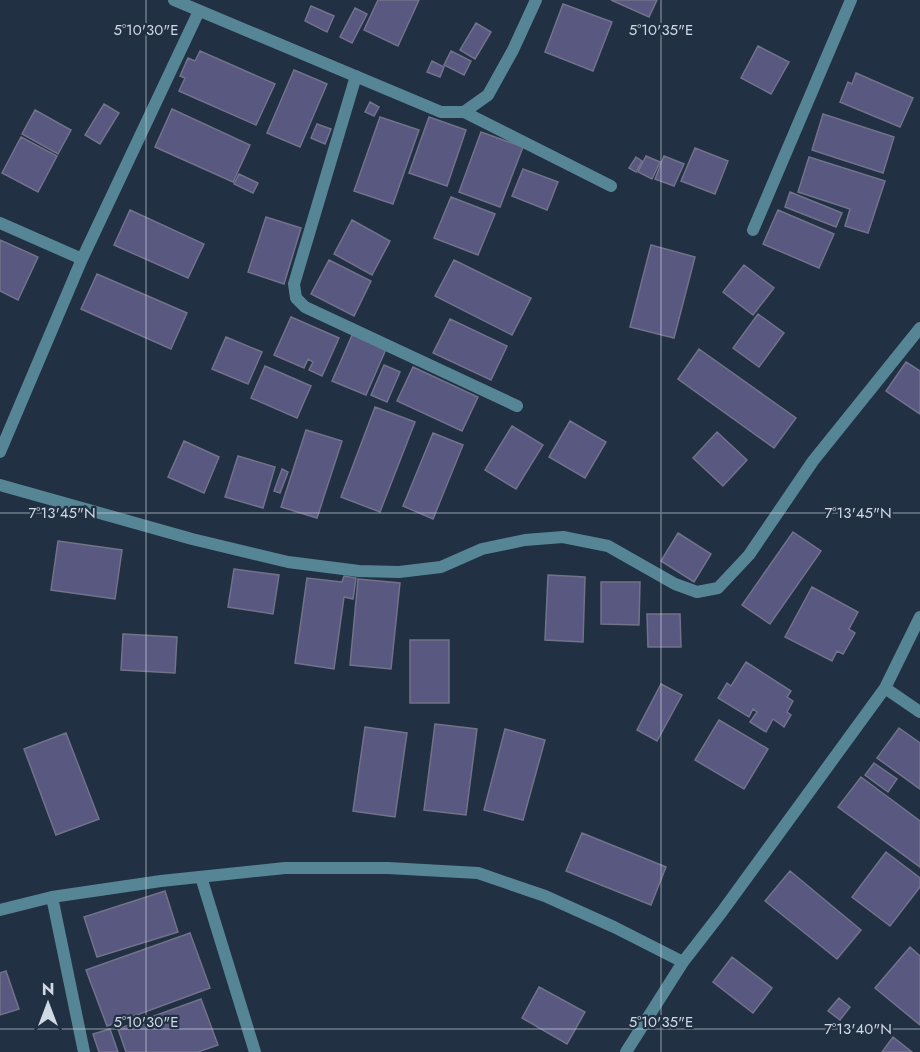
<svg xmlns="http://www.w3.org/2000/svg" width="920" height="1052" viewBox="0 0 920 1052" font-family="Jost,sans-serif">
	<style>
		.building { fill: #585881; stroke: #72728b; stroke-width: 1.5 }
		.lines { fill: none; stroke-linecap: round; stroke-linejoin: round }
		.street { stroke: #568696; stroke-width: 12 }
		.ticks { fill: none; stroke: #cfd8e3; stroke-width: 1.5; stroke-opacity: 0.45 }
		.ticks-label { font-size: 15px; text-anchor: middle; fill: #cfd8e3; stroke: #213042; stroke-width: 4.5; stroke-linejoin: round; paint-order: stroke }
	</style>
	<rect width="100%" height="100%" fill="#213042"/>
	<path class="building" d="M378,0H419L398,46L364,30Z
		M611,0H657L649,17Z
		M563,4L612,22L593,71L545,52Z
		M311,6L334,16L327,32L305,21Z
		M355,8L367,14L352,43L340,37Z
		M476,23L491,32L475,59L460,50Z
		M758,46L789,62L771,94L741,78Z
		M200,51L275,84L256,125L179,91L185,78L180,76L188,58L195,61Z
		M451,51L471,61L464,75L444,65Z
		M432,61L444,67L440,77L427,72Z
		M294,70L327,84L300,147L267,133Z
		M856,73L913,98L900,127L840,102L848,82L852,84Z
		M370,102L379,107L374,116L365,112Z
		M104,104L119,113L100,144L85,135Z
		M172,109L250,145L233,182L155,147Z
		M35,110L71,130L58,154L22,134Z
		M823,114L894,137L883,173L812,150Z
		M380,117L419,130L393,204L354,191Z
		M429,117L466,130L447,186L409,173Z
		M317,124L331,129L325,144L311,138Z
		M481,132L523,147L500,207L459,192Z
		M21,137L57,156L38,192L2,173Z
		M695,148L728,161L715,194L681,181Z
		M646,156L660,162L652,179L638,172Z
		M664,156L684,164L674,186L655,179Z
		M636,157L642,161L636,172L629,168Z
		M809,157L885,181L868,233L845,226L850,209L798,192Z
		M523,169L558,182L547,210L512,196Z
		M239,174L258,183L253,193L234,184Z
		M790,192L842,213L836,227L785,207Z
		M451,197L495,214L478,255L434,238Z
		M130,210L204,244L188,278L114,245Z
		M778,210L834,234L819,268L763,244Z
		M266,217L301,228L284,284L248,272Z
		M352,220L390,241L372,275L334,254Z
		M0,240L38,257L18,300L0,291Z
		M651,245L695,257L674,338L630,327Z
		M329,260L371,281L354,316L311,294Z
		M454,260L531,298L512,335L435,296Z
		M744,265L774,288L753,315L723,292Z
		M97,274L187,313L171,349L81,309Z
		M758,314L784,333L759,367L733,348Z
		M291,317L339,338L322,376L309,370L313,362L308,359L304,368L274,355Z
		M450,319L507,346L491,380L433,353Z
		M353,333L387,347L366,395L332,381Z
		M226,337L262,352L248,384L212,369Z
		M699,349L796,418L774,448L678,379Z
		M906,362L920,371V414L886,391Z
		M384,365L400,372L387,402L371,395Z
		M265,366L311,386L297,418L251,398Z
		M413,367L478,397L462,431L397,401Z
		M375,407L415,422L380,512L341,497Z
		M570,421L606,442L585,478L549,457Z
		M512,426L543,445L516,489L485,470Z
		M306,430L342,441L317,518L281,507Z
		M717,432L747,460L723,486L693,458Z
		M433,433L463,445L433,519L403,506Z
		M184,441L219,457L204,493L168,477Z
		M238,456L275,467L263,508L225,497Z
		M282,469L288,472L280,493L274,491Z
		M793,532L821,551L770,624L742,605Z
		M678,533L711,554L694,582L661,561Z
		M58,541L122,550L115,599L51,590Z
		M234,569L279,575L273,614L228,607Z
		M548,575L585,577L583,642L545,640Z
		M344,576L356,578L353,599L344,597L334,669L295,663L307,578L342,582Z
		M358,579L400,583L391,669L350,665Z
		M601,582H640L639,625L601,624Z
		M812,587L858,612L849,629L855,633L843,654L837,651L832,661L785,637Z
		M647,614H680L681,647H648Z
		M123,634L177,637L175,673L121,670Z
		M410,640H449V703H410Z
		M746,662L791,691L787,697L793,701L787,712L791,715L784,727L773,719L766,732L750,722L757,712L753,709L749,717L718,698L727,683L731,686Z
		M661,684L682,695L657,741L637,730Z
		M719,720L768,749L744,789L695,760Z
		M435,724L477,729L466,815L424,810Z
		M365,727L407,733L395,817L353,811Z
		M899,728L920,743V789L877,758Z
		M505,729L545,740L523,820L484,810Z
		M66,733L99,819L56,835L24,749Z
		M874,763L897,779L888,792L865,775Z
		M861,777L920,821V867L838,807Z
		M582,833L666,867L651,905L566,871Z
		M886,852L920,878V887L890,926L852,897Z
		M790,871L861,930L837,959L765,901Z
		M165,891L178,932L97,957L84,917Z
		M190,933L210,988L107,1026L86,970Z
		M910,947L920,956V1025L875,988Z
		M732,957L772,988L753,1013L713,982Z
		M6,971L19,1009L0,1015V973Z
		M539,987L585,1012L567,1044L522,1018Z
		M839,998L850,1007L840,1020L828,1011Z
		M201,999L218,1045L198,1052H126L118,1029Z
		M110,1029L118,1052H99L93,1034Z
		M893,1037L912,1052H882Z"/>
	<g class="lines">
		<path class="street" d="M174,0L441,112H464L611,186
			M356,76L294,284L296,298L305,307L517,406
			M464,112L488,95L513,50L536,0
			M0,223L82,259
			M753,230L851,0
			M0,452L82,259L199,11
			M0,485L192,539L288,562L359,571L399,572L441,567L482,549L525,540L563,537L608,546L675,584L697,592L718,588L749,555L813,461L920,328
			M885,688L920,712
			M201,877L255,1052
			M52,897L84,1052
			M0,910L52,897L161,881L285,868H388L478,873L545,896L614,927L683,962
			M626,1052L683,962L721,913L885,688L920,617"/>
	</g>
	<path class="ticks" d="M146,0V1052M661,0V1052M0,513H920M0,1029H920"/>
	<g class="ticks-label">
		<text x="146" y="35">5°10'30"E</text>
		<text x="661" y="35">5°10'35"E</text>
		<text x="62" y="518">7°13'45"N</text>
		<text x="858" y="518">7°13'45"N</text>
		<text x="146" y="1027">5°10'30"E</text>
		<text x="661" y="1027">5°10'35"E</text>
		<text x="858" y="1034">7°13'40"N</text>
	</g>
	<g transform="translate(48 1004)" stroke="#213042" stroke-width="4.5" paint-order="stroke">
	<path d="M0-4.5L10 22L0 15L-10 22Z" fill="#cfd8e3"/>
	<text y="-9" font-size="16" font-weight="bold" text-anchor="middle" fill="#cfd8e3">N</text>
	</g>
</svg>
